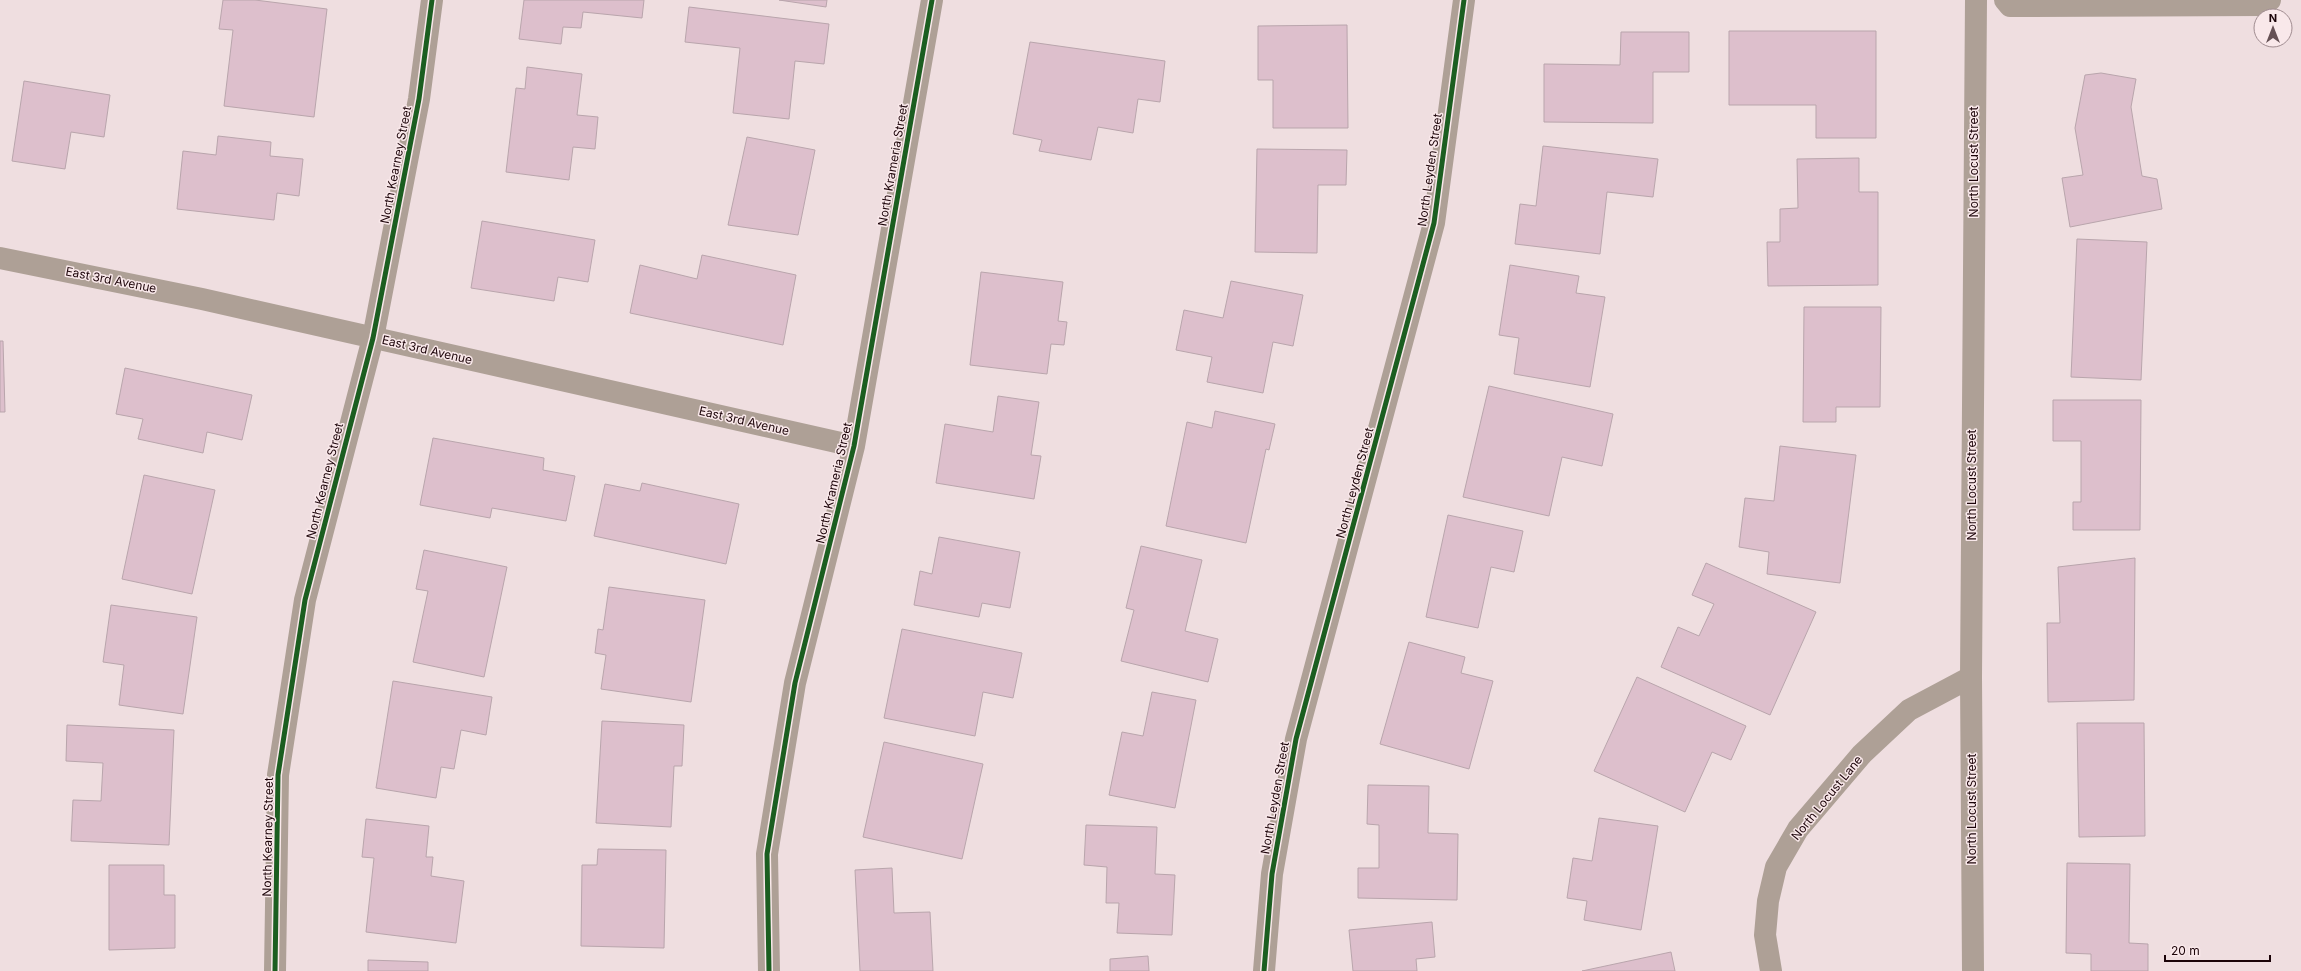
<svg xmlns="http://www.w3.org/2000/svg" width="2301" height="971" viewBox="0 0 2301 971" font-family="Inter,sans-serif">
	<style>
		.building { fill: #ddbfcc; stroke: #b9a5ac }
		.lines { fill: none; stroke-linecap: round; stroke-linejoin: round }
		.minor { stroke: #aea096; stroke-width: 22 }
		.cycleway-casing { stroke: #f9e8ea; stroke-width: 8 }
		.cycleway { stroke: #1b5e20; stroke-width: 5 }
		.labels { text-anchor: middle; stroke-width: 3; stroke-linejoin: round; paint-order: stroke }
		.street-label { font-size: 12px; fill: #1b0308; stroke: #f9e8ea }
	</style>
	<rect width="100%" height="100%" fill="#efdee0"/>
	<path class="building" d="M223,0H255L327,9L314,117L224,106L233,30L219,29Z
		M524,0H644L642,18L583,12L581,28L563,27L561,44L519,39Z
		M779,0H827L826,7Z
		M689,7L829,24L824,64L795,61L789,119L733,113L740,48L685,42Z
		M1347,25L1348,128H1273V80H1258V26Z
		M1729,31H1876V138H1816V105H1729Z
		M1621,32H1689V72H1653V123L1544,122V64L1620,65Z
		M1030,42L1165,61L1160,102L1138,99L1133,133L1098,127L1091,160L1039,151L1042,140L1013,134Z
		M527,67L582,74L577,115L598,117L595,149L573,147L569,180L506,172L516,88L525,89Z
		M2101,73L2136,79L2131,107L2142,176L2157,179L2162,209L2070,227L2062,178L2083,175L2075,128L2085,75Z
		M24,81L110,95L104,137L71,132L65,169L12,161Z
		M218,136L271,142L270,156L303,159L299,196L277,193L274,220L177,209L183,151L216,155Z
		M747,137L815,150L798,235L728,225Z
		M1543,146L1658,159L1653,197L1607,192L1600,254L1515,244L1520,204L1536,206Z
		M1257,149L1347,150L1346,185H1318L1317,253L1255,252Z
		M1859,158V192H1878V285L1768,286L1767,242H1780V209L1798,208L1797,159Z
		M482,221L595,240L588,282L558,277L554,301L471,288Z
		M2077,239L2147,242L2141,380L2071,377Z
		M702,255L796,275L783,345L630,313L640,265L697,279Z
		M1510,265L1579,276L1576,293L1605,297L1590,387L1514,374L1519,338L1499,335Z
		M981,272L1063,282L1058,321L1067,322L1064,345L1051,344L1047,374L970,365Z
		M1231,281L1303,295L1293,346L1273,342L1263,393L1207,382L1212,357L1176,350L1184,310L1223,318Z
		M1804,307H1881L1880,407H1836V422H1803Z
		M0,341H3L5,412H0Z
		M125,368L252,395L242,440L207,432L203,453L138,439L143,419L116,414Z
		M1489,386L1613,414L1602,466L1562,457L1549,516L1463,497Z
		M998,396L1039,402L1031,455L1041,456L1034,499L936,483L945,424L993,432Z
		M2053,400H2141L2140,530H2073V502H2081V441H2053Z
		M1215,411L1275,424L1269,450L1266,449L1246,543L1166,526L1187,422L1212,428Z
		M433,438L544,458L543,470L575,476L566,521L492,508L490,518L420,505Z
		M1780,446L1856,455L1840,583L1767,574L1769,552L1739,547L1745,498L1774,501Z
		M144,475L215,490L192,594L122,579Z
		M642,483L739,504L726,564L594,536L605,484L640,491Z
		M1448,515L1523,531L1514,572L1491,567L1478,628L1426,617Z
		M939,537L1020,552L1010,608L982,603L979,617L914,605L920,571L932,574Z
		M1141,546L1202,560L1185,631L1218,639L1208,682L1121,661L1134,610L1126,608Z
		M424,550L507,567L484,677L413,662L428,591L416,589Z
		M2135,558L2134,700L2048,702L2047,623H2060L2058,567Z
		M1706,563L1816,612L1770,715L1661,667L1678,627L1699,636L1714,604L1692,595Z
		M609,587L705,600L691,702L601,689L606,655L595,653L598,629L603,630Z
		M111,605L197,617L183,714L119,705L124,665L103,662Z
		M902,629L1022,653L1013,698L983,692L975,736L884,718Z
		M1409,642L1465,657L1461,673L1493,681L1469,769L1380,744Z
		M1637,677L1746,726L1731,760L1712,752L1685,812L1594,771Z
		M393,681L492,697L486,735L461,730L454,769L441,767L436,798L376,788Z
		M1152,692L1196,700L1175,808L1109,795L1122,732L1143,736Z
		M602,721L684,725L682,766H674L671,827L596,823Z
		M2077,723H2144L2145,836L2079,837Z
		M67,725L174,730L169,845L71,841L73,800L101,801L103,763L66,761Z
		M884,742L983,764L962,859L863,837Z
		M1368,785L1429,786L1428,833L1458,834L1457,900L1358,898V868H1379V825L1367,824Z
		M1599,818L1658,826L1641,930L1584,920L1587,901L1567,898L1573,858L1592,861Z
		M366,819L429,826L426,857H433L431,876L464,881L456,943L366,932L374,858L362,857Z
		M1086,825L1157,827L1155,874L1175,875L1172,935L1117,933L1119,903H1106L1107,867L1084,865Z
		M598,849L666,850L664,948L581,946L582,865H597Z
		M2067,863L2130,864L2129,943L2148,944V971H2091V954L2066,953Z
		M109,865H164V895H175V948L109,950Z
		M892,868L894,913L930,912L933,971H860L855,870Z
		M1432,922L1435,957L1416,959L1417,971H1353L1349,930Z
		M1671,952L1675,971H1582Z
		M1148,956L1149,971H1110V959Z
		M368,960L428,962V971H368Z"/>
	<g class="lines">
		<path class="minor" d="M2005,0L2010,6L2264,5L2270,0
			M0,258L202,299L854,446
			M275,971L278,775L305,600L373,338L419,99L432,0
			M769,971L767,854L795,683L854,446L932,0
			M1264,971L1272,874L1296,739L1434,223L1464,0
			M1771,971L1765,935L1768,901L1776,867L1798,829L1862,754L1909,710L1971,677
			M1973,971L1971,677L1976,0"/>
		<defs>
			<path id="cycleway" d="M275,971L278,775L305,600L373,338L419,99L432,0
				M769,971L767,854L795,683L854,446L932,0
				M1264,971L1272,874L1296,739L1434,223L1464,0"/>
		</defs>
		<use href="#cycleway" class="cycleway-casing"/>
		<use href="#cycleway" class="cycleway"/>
	</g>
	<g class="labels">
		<g class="street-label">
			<text transform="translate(1974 162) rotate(-90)" y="4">North Locust Street</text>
			<text transform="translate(396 165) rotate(-79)" y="4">North Kearney Street</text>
			<text transform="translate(893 165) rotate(-80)" y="4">North Krameria Street</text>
			<text transform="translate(1430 170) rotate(-82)" y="4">North Leyden Street</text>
			<text transform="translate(111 280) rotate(11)" y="4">East 3rd Avenue</text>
			<text transform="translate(427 350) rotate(13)" y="4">East 3rd Avenue</text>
			<text transform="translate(744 421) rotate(13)" y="4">East 3rd Avenue</text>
			<text transform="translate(325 481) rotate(-76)" y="4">North Kearney Street</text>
			<text transform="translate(834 483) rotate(-77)" y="4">North Krameria Street</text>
			<text transform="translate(1355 483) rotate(-75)" y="4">North Leyden Street</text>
			<text transform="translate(1972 485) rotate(-90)" y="4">North Locust Street</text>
			<text transform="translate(1275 798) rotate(-80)" y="4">North Leyden Street</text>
			<text transform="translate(1827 798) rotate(-51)" y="4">North Locust Lane</text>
			<text transform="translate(1972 809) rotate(-90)" y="4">North Locust Street</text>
			<text transform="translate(268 837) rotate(-89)" y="4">North Kearney Street</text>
		</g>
	</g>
	<g transform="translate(2273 28)"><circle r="19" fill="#f9e8ea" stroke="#a08c90"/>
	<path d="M0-3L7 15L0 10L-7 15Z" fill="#655054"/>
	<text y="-6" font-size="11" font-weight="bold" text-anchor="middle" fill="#1b0308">N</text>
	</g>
	<path d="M2165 955v6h105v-6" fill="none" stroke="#1b0308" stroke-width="2"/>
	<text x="2171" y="955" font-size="12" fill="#1b0308" stroke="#f9e8ea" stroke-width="3" paint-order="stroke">20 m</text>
</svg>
